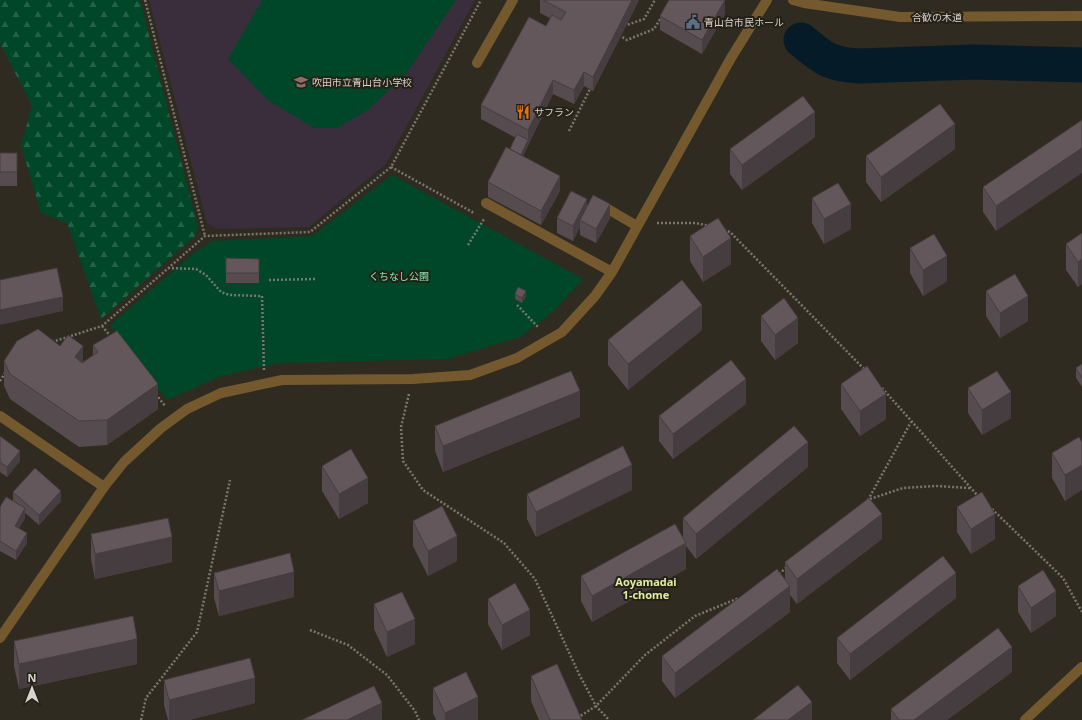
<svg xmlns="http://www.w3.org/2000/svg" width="1082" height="720" viewBox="0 0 1082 720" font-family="'Noto Sans','Noto Sans JP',sans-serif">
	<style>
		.education { fill: #3a2e3c }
		.green { fill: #00472a }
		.forest { fill: url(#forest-firs) }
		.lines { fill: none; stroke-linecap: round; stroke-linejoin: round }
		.river { stroke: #061b28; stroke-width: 35 }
		.path { stroke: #7b776e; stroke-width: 2.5; stroke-dasharray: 2 2; stroke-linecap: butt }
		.minor { stroke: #74582e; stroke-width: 10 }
		.wall { fill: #564b4f }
		.shaded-wall { fill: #463d40 }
		.building { fill: #64575c; stroke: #463d40 }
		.labels { text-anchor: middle; stroke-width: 4; stroke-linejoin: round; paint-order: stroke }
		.street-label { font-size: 10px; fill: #d7d4cd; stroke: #252117 }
		.poi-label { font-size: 10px; fill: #d7d4cd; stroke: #252117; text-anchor: start }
		.park-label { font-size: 10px; fill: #82e9b2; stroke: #252117 }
		.neighbourhood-label { font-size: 11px; font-weight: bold; fill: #dfeea1; stroke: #252117 }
	</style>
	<defs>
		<pattern id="forest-firs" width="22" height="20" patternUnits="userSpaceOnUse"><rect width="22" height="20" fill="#00472a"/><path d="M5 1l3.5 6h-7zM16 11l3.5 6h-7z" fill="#246148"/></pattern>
	</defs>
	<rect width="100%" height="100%" fill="#2f2b20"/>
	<path class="education" d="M149,0H475L386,164L309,227L218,229L207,223Z"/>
	<path class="green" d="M262,0H456L406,74L368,110L337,128H314L269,101L228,59Z
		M392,175L583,279L554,311L520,337L448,359L279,363L219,377L167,400L110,325L195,252L212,241L312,236Z"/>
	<path class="forest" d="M0,0H140L198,227L195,236L101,319L67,223L41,213L21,145L32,106L0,43Z"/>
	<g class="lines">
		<path class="river" d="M801,40C824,59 829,64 860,66L974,62L1082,65"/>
		<path class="path" d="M145,0L205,236
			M624,26L644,19L655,0
			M619,35L627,40L654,29L661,18
			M569,131L591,87
			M391,167L474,213
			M657,223H696L709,226
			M724,230L730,232L866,371
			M468,245L484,219
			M168,268L196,269L206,275L221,292L229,295L262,296L264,370
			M269,280L315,279
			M517,305L538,327
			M102,326L112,338
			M52,342L102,326L205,236L310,232L391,167L481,0
			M0,381L5,373
			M882,388L978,496
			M156,394L165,406
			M409,394L401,427L403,461L423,490L504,543L535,579L579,674L596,706L609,720
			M870,499L903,488L936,486L970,488
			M868,500L911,422
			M992,509L1063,578L1082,612
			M779,574L787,567
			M310,630L348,645L387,675L415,711L419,720
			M141,720L146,698L197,632L230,480
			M574,720L596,706L645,655L695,616L739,598"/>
		<path class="minor" d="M793,0L804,3L900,17L1082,16
			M477,63L513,0
			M486,203L612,272
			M601,205L637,226
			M0,416L104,487
			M0,638L104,487L124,462L161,428L187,409L221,393L282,380L413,379L470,375L517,358L562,332L595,296L612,272L731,58L767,0
			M1025,720L1082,667"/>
	</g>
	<path class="wall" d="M540,0H639L593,91L584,86L574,104L553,94L523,156L560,191L541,225L488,197V182L510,149L516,138L481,119V105L546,26L550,18L540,13Z
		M725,14L702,54L660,30V16Z
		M1082,120L996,231L983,212V187Z
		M815,137L742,190L730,174V149Z
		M955,149L881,202L866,182V156Z
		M0,153H17V186H0Z
		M812,198L851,229L824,244L812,223Z
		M587,207L610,218L596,243L580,235V227L573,241L557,233V218Z
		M1082,233V284L1078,287L1066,270V244Z
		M690,236L731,264L703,282L690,261Z
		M910,248L947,281L923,296L910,273Z
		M226,258L259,259V283H226Z
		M986,291L1028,321L1000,338L986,316Z
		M515,294L526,296L522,303L515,299Z
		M761,316L798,343L775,360L761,341Z
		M702,330L628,390L608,365V340Z
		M93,345L158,409L107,445L79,447L10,399L4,386V361L60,346L83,362L93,355Z
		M1082,364V387L1076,378V368Z
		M841,384L886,419L860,436L841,409Z
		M968,388L1011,418L982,435L968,413Z
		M746,404L673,459L659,441V416Z
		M580,417L443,472L435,451V426Z
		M0,436L20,461L7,477L0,472Z
		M1079,437L1065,501L1052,478V453Z
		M322,466L368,503L339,519L322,491Z
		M808,467L696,559L686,546V569L592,622L581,601V576L683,538V518Z
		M632,490L536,537L527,519V494Z
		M13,492L61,501L39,525L25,513V518L19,528L27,543L16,560L0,551V507L13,501Z
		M957,507L995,539L971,554L957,532Z
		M413,521L457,561L428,576L413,546Z
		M91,534L172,562L95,579L91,559Z
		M882,539L797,604L790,595V612L675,698L662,681V656L785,579V562Z
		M214,573L294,597L219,616L214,598Z
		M1018,586L1056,616L1031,633L1018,612Z
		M956,598L850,680L837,663V638Z
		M488,599L530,635L502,650L488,624Z
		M374,604L415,644L387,657L374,629Z
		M14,641L137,664L19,689L14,666Z
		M1012,672L947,720H891V709Z
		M531,676L582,720H539L531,701Z
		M164,680L255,703L189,720H168L164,705Z
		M433,688L478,720H436L433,713Z"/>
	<path class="shaded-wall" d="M632,0H639L593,91V77Z
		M725,0V14L702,54V40Z
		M584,72V86L574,104V90Z
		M553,80V94L528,145V130Z
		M815,112V137L742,190V165Z
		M955,124V149L881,202V177Z
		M528,140V145L517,167V162Z
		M1082,148V173L996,231V206Z
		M560,176V191L541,225V211Z
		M587,199V213L580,220V227L573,241V226Z
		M610,204V218L596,243V229Z
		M851,204V229L824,244V219Z
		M731,238V264L703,282V257Z
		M947,256V281L923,296V270Z
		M1082,259V284L1078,287V262Z
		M526,291V296L522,303V298Z
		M1028,296V321L1000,338V313Z
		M63,297V311L0,325V310Z
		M702,305V330L628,390V364Z
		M798,318V343L775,360V335Z
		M83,346V372L75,357Z
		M746,379V404L673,459V434Z
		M158,384V409L107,445V420Z
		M580,391V417L443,472V446Z
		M1011,392V418L982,435V410Z
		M886,394V419L860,436V411Z
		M808,442V467L696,559V534Z
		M20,451V461L7,477V467Z
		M632,465V490L536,537V512Z
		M1082,465V490L1065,501V475Z
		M368,478V503L339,519V494Z
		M61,491V501L39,525V515Z
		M25,508V518L15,536V526Z
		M882,514V539L797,604V579Z
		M995,514V539L971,554V529Z
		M27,533V543L16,560V551Z
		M457,536V561L428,576V551Z
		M172,537V562L95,579V554Z
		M686,543V569L592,622V596Z
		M294,572V597L219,616V591Z
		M956,573V598L850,680V654Z
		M790,586V612L675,698V673Z
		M1056,591V616L1031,633V608Z
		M530,610V635L502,650V625Z
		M415,619V644L387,657V632Z
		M137,639V664L19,689V664Z
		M1012,647V672L947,720H914Z
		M255,678V703L189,720H169V700Z
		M478,697V720H445V713Z
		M812,702V720H788Z
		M382,703V720H347Z"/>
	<path class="building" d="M543,0H632L593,77L584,72L574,90L553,80L528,130L481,105L529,17L546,26L552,15L561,20L566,12Z
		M669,0H725L702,40L660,16Z
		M803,96L815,112L742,165L730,149Z
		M940,104L955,124L881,177L866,156Z
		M1082,120V148L996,206L983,187Z
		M517,134L528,140L521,155L510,149Z
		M506,147L560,176L541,211L488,182Z
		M0,153H17V172H0Z
		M838,183L851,204L824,219L812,198Z
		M571,191L587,199L573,226L557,218Z
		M593,195L610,204L596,229L580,220Z
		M718,218L731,238L703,257L690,236Z
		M1082,233V259L1078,262L1066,244Z
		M934,234L947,256L923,270L910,248Z
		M226,258L259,259V273H226Z
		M57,268L63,297L0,310V280Z
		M1015,274L1028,296L1000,313L986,291Z
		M682,280L702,305L628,364L608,340Z
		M518,287L526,291L522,298L515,294Z
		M784,298L798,318L775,335L761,316Z
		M38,329L60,346L68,335L83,346L75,357L82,363L98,352L93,345L117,331L158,384L107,420L79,421L10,374L4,361L17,341Z
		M731,360L746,379L673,434L659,416Z
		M1082,364V378L1076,368Z
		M867,366L886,394L860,411L841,384Z
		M571,371L580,391L443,446L435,426Z
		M997,371L1011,392L982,410L968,388Z
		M794,426L808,442L696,534L683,518Z
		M0,436L20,451L7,467L0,462Z
		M1079,437L1082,442V465L1065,475L1052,453Z
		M623,446L632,465L536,512L527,494Z
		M351,449L368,478L339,494L322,466Z
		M35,468L61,491L39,515L13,492Z
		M982,492L995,514L971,529L957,507Z
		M6,497L25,508L15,526L27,533L16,551L0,541V507Z
		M869,498L882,514L797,579L785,562Z
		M442,506L457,536L428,551L413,521Z
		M168,518L172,537L95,554L91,534Z
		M675,524L686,543L592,596L581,576Z
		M290,553L294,572L219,591L214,573Z
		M943,556L956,573L850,654L837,638Z
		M777,569L790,586L675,673L662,656Z
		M1043,570L1056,591L1031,608L1018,586Z
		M515,583L530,610L502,625L488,599Z
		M402,592L415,619L387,632L374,604Z
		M133,616L137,639L19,664L14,641Z
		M998,628L1012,647L914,720H899L891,709Z
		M250,658L255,678L169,700L164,680Z
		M557,664L582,720H550L531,676Z
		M466,672L478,697L445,713L433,688Z
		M798,685L812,702L788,720H753Z
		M374,686L382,703L347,720H302Z"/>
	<defs>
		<symbol id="civic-bare" viewBox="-9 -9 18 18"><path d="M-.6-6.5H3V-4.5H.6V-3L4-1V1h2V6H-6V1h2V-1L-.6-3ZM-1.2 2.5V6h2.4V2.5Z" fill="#5c6f8a" stroke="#252117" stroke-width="2.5" paint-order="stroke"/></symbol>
		<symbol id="school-bare" viewBox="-9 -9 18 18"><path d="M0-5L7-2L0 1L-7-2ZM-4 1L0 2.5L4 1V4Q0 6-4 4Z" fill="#8d6e63" stroke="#252117" stroke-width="2.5" paint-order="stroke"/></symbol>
		<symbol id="restaurant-bare" viewBox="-9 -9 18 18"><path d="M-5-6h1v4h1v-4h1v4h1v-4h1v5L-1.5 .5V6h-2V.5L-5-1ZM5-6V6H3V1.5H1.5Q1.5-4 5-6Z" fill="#e8710a" stroke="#252117" stroke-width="2.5" paint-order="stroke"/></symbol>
	</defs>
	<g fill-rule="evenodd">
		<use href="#civic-bare" x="683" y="12" width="20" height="20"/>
		<use href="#school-bare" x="291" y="72" width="20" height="20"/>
		<use href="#restaurant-bare" x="513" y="102" width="20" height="20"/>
	</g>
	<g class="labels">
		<g class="street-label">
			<text x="937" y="21">合歓の木道</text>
		</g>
		<g class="poi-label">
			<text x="704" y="26">青山台市民ホール</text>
			<text x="312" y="86">吹田市立青山台小学校</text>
			<text x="534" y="116">サフラン</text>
		</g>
		<g class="park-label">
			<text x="399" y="280">くちなし公園</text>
		</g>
		<g class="neighbourhood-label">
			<text x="646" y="586">Aoyamadai<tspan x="646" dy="13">1-chome</tspan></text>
		</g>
	</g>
	<g transform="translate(32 688)" stroke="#252117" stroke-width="3" paint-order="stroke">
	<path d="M0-3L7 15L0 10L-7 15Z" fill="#d7d4cd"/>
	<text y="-6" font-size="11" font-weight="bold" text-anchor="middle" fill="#d7d4cd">N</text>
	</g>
</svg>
